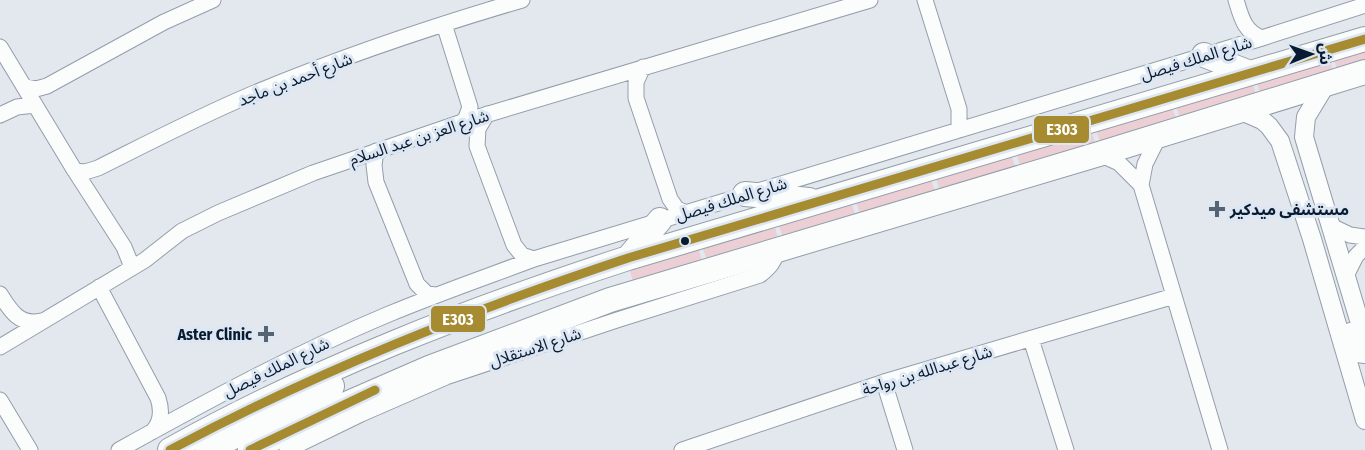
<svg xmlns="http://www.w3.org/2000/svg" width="1365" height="450" viewBox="0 0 1365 450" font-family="'Fira Sans Condensed','Noto Sans Arabic',sans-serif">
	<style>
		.grass { fill: #eccfd4 }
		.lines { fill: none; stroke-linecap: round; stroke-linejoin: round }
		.minor-casing { stroke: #939eaa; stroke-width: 17 }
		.tertiary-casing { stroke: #939eaa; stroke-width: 20 }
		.primary-casing { stroke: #939eaa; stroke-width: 26 }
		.minor { stroke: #fbfcfc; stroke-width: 15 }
		.tertiary { stroke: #fbfcfc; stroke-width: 18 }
		.primary { stroke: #fbfcfc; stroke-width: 24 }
		.bus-1-casing { stroke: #dde7f3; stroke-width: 14 }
		.bus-1 { stroke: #a78b30; stroke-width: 9 }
		.poi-dot { fill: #556372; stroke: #dde7f3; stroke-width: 2 }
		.bus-dot { fill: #091b30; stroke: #dde7f3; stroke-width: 2 }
		.labels { text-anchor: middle; stroke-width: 6; stroke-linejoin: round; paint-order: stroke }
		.street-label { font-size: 16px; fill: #091b30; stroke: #dde7f3 }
		.poi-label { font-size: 16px; font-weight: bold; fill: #091b30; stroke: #dde7f3; text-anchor: start }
		.line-badge { stroke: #dde7f3; stroke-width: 2 }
		.badge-label { font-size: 16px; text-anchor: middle; font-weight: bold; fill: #fff }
	</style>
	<rect width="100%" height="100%" fill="#e2e8ee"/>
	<path class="grass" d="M1365,50V62L1337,70L1334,59Z
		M1330,61L1333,71L1260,93L1257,83Z
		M1253,84L1256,95L1180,117L1176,106Z
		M1172,108L1176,118L1100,141L1096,131Z
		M1092,133L1095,143L1020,165L1017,155Z
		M1012,156L1015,167L940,190L936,179Z
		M931,180L935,191L860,213L856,203Z
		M852,204L855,215L783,237L779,226Z
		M775,227L778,239L707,260L703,249Z
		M699,250L702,261L633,282L630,271Z"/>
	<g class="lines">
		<defs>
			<path id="minor" d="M925,0L959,109V130
				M1236,0C1241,16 1244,32 1262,38
				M444,24L470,107L466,118L462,122
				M0,47L75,171L124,247L132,267
				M643,67L636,82V98L670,199L677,209L684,212
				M25,87L36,89L47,86L164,22L213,0
				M487,114L478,129L477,146L514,245L522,255L534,259
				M0,115L17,107L35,105
				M376,151L374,165L376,182L417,284L427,294L436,295
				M1099,154L1119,163L1141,185L1220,450
				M75,171L85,172L98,168C148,143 198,117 250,95C338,58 430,27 522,0
				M1141,185L1145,164L1159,136
				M1331,226L1350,235L1365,237
				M1346,276L1356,256L1365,247
				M99,287L158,398C162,410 162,422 152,432
				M0,294C10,310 19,326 41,321
				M1031,339L1066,450
				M0,347L145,260L182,231L218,213L313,173L462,122L870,0
				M884,382L905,450
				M0,400L30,450
				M119,450C207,401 296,353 389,314C437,294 486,277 534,259L1262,38L1365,5
				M287,450L361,414L446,377L617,320L760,275C770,267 775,261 778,249
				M682,450L884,382L1174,296"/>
			<path id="tertiary" d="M1326,84L1306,117L1304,137L1365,340
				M1239,110L1262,120L1269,126L1280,141L1312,239L1365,420
				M1350,332L1357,353L1365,354"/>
			<path id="primary" d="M1204,55L1250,73
				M745,194L809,200
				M628,258L660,220
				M170,450C315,369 471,309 628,258L1365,39
				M208,450L332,386
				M250,450L321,415L429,368L610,300L1099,154L1365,72"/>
		</defs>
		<use href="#minor" class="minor-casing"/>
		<use href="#tertiary" class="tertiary-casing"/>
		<use href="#primary" class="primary-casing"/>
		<use href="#minor" class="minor"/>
		<use href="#tertiary" class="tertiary"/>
		<use href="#primary" class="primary"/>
		<defs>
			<path id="bus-1" d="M170,450C318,371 469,311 628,258L1365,39
				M250,450L375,390"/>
		</defs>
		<use href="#bus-1" class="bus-1-casing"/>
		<use href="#bus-1" class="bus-1"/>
	</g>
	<g class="poi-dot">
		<path d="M1214 200h6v6h6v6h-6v6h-6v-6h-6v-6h6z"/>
		<path d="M263 325h6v6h6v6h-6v6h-6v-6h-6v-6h6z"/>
	</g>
	<circle class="bus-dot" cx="685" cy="241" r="5"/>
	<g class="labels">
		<g class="street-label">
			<text transform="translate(1196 58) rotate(-17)" y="6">شارع الملك فيصل</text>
			<text transform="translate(295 79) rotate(-21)" y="6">شارع أحمد بن ماجد</text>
			<text transform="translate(419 137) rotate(-18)" y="6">شارع العز بن عبد السلام</text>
			<text transform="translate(731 199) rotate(-17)" y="6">شارع الملك فيصل</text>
			<text transform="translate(535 347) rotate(-18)" y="6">شارع الاستقلال</text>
			<text transform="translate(276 367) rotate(-26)" y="6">شارع الملك فيصل</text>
			<text transform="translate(927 370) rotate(-17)" y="6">شارع عبدالله بن رواحة</text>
		</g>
		<g class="poi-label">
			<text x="1230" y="215">مستشفى ميدكير</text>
			<text x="252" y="340" text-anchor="end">Aster Clinic</text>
		</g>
	</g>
	<g class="line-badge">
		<rect x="1033" y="115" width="57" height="29" rx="6" fill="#a78b30"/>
		<rect x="430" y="305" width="56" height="28" rx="6" fill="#a78b30"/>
	</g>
	<g class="badge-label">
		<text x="1062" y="135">E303</text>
		<text x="458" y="325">E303</text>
	</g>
	<g transform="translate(1311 54) rotate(89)" stroke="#dde7f3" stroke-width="4.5" paint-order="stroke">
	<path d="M0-4.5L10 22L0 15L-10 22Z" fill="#091b30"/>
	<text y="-9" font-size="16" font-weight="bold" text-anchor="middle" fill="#091b30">ش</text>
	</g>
</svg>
